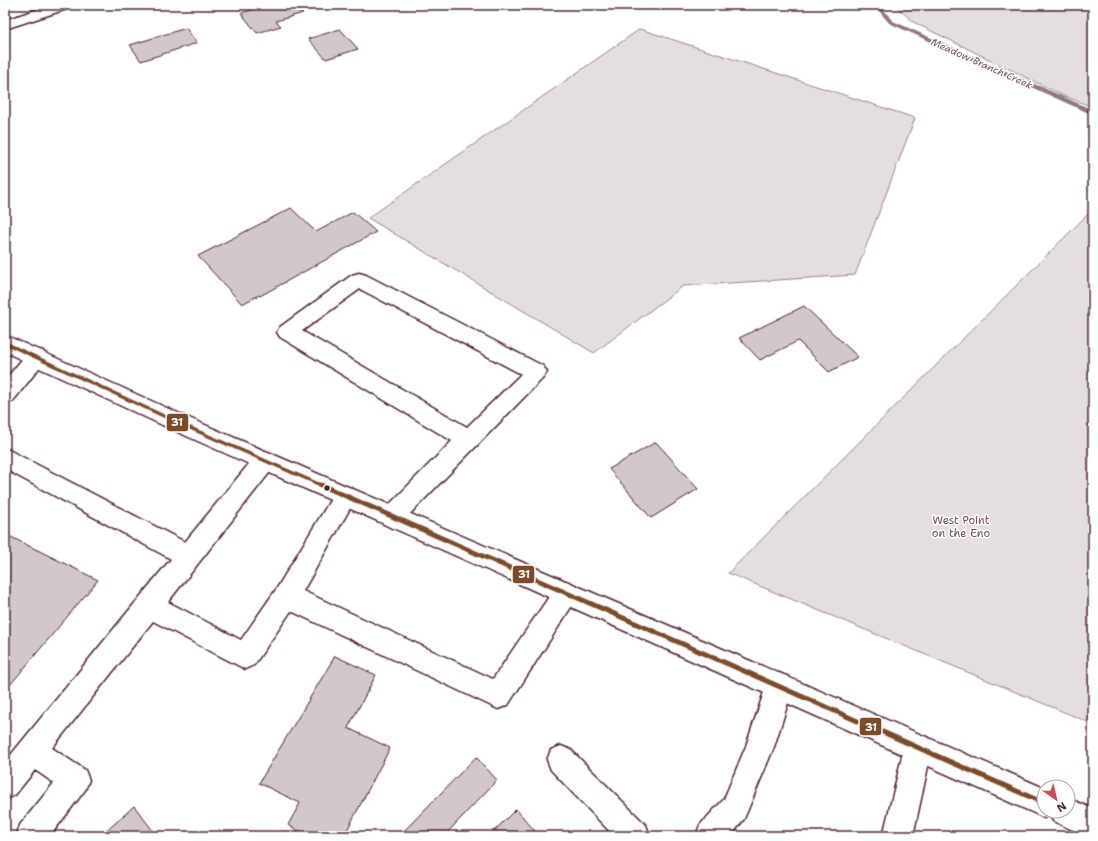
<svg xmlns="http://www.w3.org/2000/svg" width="1098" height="841" viewBox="0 0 1098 841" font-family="'Shantell Sans',sans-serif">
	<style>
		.green { fill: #e5dee0; stroke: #987e86 }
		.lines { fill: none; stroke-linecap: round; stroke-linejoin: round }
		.stream { fill: #91787e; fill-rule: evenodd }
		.building { fill: #d2c7cb; stroke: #4a1f2b }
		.minor-casing { stroke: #4a1f2b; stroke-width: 3 }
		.highway-casing { stroke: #4a1f2b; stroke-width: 3 }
		.minor { fill: #fff; fill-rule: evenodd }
		.highway { fill: #fff; fill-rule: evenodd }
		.bus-1-far1-casing { stroke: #fff; stroke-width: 6 }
		.bus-1-casing { stroke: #fff; stroke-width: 8 }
		.bus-1-far1 { stroke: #7a4b2a; stroke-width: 3.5 }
		.bus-1 { stroke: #7a4b2a; stroke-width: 5 }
		.bus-dot { fill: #4a1f2b; stroke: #fff; stroke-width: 1.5 }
		.labels { text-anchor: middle; stroke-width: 3; stroke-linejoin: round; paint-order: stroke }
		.far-water-label { font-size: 10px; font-style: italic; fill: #74535c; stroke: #fff }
		.park-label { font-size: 11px; fill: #714f58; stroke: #fff }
		.line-badge { stroke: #fff; stroke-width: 1.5 }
		.badge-label { font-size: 11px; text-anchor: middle; font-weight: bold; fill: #fff }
	</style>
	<rect width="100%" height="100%" fill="#fff"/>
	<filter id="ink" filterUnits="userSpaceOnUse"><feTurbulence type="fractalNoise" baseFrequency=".025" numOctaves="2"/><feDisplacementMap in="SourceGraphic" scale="8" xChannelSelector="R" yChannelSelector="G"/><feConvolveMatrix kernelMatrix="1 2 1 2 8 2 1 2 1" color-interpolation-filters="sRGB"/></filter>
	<g filter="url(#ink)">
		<path class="green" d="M895,5H1093V107L1064,96L913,22Z
			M640,29L915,118L855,275L683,286L594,353L368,218Z
			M1093,209V724L728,573Z"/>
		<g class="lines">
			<path class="stream" d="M874,5H880L893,21L1093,110V115L889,23Z"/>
		</g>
		<path class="building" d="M269,5H296L303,13L276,21L281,26L257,33L241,13Z
			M186,28L197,43L141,61L130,45Z
			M340,29L358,49L326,59L308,39Z
			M291,208L316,232L353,212L376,232L260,296L259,295L242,304L198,256Z
			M804,306L858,357L829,372L798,341L760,360L739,338Z
			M656,442L698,489L651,518L609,469Z
			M5,534L98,580L5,691Z
			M335,656L376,675L348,728L390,748L344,836H309L288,825L300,803L259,783Z
			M476,757L497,780L444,836H404L402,833Z
			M134,806L157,836H101Z
			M516,809L539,836H489Z"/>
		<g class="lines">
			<defs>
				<path id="minor" d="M51,5H72L70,8L5,29V20Z
					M359,273L366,275L543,366L547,372L543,378L400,524L392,528L384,524L380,517L384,510L452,441L280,337L277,332L280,327L352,275ZM360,289L521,374L467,427L302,331Z
					M36,349L43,351L46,357L43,363L13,401L5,404V380L29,351Z
					M5,448L185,542L257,454L265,451L273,454L276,461L273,468L168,602L241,640L277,588L337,489L345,486L353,489L357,496L303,591L493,679L557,585L566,581L575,585L579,593L575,601L508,705L498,709L291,611L254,665L245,669L153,621L52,748L85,770L89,780L85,790L50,836H16L20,825L54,783L35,770L15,795L5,800V762L171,559L5,469Z
					M779,673L789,677L793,687L774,747L744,819L731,836H696L700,825L724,799L746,746L769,677Z
					M918,734L928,738L932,748L913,836H883L904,748L908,738Z
					M561,746L571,750L646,825L650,836H614L551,770L547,760L551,750Z"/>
				<path id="highway" d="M5,335L189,418L1044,788V811H1068V798L1093,809V836H1086L1053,821L1050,815L1044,818L1034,813L173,430L5,352Z"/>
			</defs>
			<use href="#minor" class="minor-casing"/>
			<use href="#highway" class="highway-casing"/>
			<use href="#minor" class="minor"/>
			<use href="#highway" class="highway"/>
			<defs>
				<path id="bus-1-far1" d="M5,343L181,424L323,486"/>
				<path id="bus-1" d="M321,485L1044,803"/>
			</defs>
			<use href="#bus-1-far1" class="bus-1-far1-casing"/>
			<use href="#bus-1" class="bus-1-casing"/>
			<use href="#bus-1-far1" class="bus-1-far1"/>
			<use href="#bus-1" class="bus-1"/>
		</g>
	</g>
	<circle class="bus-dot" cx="327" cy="488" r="3.5"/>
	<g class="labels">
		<g class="far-water-label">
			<text transform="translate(982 63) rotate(24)" y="4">Meadow Branch Creek</text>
		</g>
		<g class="park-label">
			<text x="961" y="524">West Point<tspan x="961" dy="13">on the Eno</tspan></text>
		</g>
	</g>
	<g class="line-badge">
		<rect x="166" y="413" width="23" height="19" rx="4" fill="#7a4b2a"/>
		<rect x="512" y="565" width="23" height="19" rx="4" fill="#7a4b2a"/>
		<rect x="859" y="717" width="23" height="19" rx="4" fill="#7a4b2a"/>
	</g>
	<g class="badge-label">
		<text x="177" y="426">31</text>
		<text x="524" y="578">31</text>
		<text x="871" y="731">31</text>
	</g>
	<rect width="1098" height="841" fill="none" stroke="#fff" stroke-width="20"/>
	<rect x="10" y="10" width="1078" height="821" fill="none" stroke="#4a1f2b" stroke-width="1.5" filter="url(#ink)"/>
	<g transform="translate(1056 799) rotate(146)"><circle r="19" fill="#ffffff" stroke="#b7a5aa"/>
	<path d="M0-3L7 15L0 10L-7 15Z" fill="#d1495b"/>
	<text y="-6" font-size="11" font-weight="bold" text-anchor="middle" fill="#4a1f2b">N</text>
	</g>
</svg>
